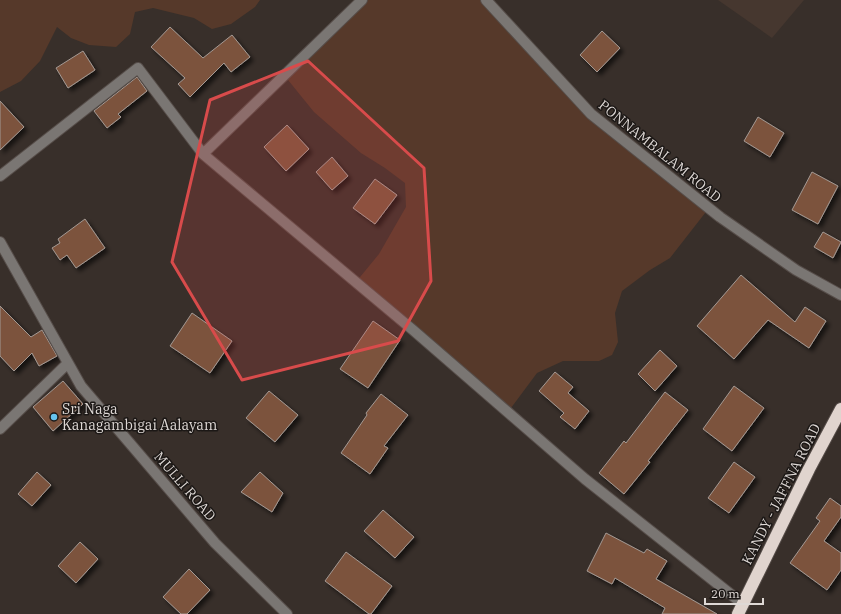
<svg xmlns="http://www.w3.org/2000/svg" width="841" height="614" viewBox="0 0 841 614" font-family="'IBM Plex Serif',serif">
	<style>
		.built { fill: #46372f }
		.green { fill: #56392a }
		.building { fill: #7b533d; stroke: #a49993; filter: url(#shadow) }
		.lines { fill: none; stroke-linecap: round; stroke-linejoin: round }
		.minor-casing { stroke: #564d49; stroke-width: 12 }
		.highway-casing { stroke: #564d49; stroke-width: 14 }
		.minor { stroke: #7a7673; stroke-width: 10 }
		.highway { stroke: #e0d4ce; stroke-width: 12 }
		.marked { fill: #d84b4b; fill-opacity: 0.2; stroke: #d84b4b; stroke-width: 3; stroke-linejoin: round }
		.poi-dot { fill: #66c4ef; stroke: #1c1816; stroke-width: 1.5 }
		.labels { text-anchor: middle; stroke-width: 3; stroke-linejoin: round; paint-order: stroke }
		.street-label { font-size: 14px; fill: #ded8d5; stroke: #1c1816 }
		.poi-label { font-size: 14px; fill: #ded8d5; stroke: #1c1816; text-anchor: start }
	</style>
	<defs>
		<filter id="shadow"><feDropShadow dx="3.5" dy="3.5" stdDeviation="2" flood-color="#0009"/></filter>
	</defs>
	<rect width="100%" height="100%" fill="#382f2a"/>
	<path class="built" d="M718,0H804L772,38Z"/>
	<path class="green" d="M0,0H260L255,7L231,24L212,29L194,18L153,8L135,12L130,34L116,47L89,45L71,38L57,27L40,61L21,81L0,92Z
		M362,0H486L591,114L709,208L670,258L650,270L622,291L615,313L618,342L612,355L599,361H563L537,373L508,412L356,282L379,254L406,207L405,183L385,168L361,153L314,112L284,75Z"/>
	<path class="building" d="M170,27L203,58L232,35L250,57L231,72L224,63L190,97L178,84L185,78L151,47Z
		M602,31L620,48L597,72L580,55Z
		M83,51L95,70L68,88L56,68Z
		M137,77L147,91L118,114L121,117L107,128L94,111Z
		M0,101L24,127L0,150Z
		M758,117L784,133L770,157L744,141Z
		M287,125L309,149L286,171L264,147Z
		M332,157L348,176L332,190L316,172Z
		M812,172L838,186L818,224L792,210Z
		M375,179L397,195L375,224L353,208Z
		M85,219L105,248L76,268L67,255L60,260L52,248L60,243L58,239Z
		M823,232L841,242L833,258L814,247Z
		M741,275L795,322L805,307L826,321L809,348L768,320L734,359L697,326Z
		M0,306L31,337L42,330L57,356L39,366L32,353L14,371L0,356Z
		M192,313L232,341L210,373L170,346Z
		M373,321L400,340L368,388L340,369Z
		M660,350L677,366L655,391L638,374Z
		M555,372L573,387L568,393L589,411L575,429L560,417L564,413L539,391Z
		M63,381L83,404L53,431L33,407Z
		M734,386L764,408L732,451L703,429Z
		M269,391L298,415L275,442L246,418Z
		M665,392L688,410L648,461L650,462L624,494L599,473L624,441L626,443Z
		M381,394L408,415L384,446L388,448L370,474L341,453L367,415L366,413Z
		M734,462L755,477L729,513L708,498Z
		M37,472L51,485L32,506L18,494Z
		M260,472L283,493L272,512L241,492Z
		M830,498L841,506V517L824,541L841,553V570L827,590L790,563L820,521L816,518Z
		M383,510L414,537L395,558L364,531Z
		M606,533L644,553L647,549L667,561L656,579L717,614H662L665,608L615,578L612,584L587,571Z
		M80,542L98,559L76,583L58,566Z
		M346,552L392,586L371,614H369L325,581Z
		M189,569L210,590L187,614H181L163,597Z"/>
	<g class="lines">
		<defs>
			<path id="minor" d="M486,0L591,114L720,217L796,270L841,295
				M203,154L413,330L585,479L743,604
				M0,176L138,68L203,154L362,0
				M0,242L81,386L215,543L287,614
				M0,429L68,363"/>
			<path id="highway" d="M738,614L809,469L841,409"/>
		</defs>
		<use href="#minor" class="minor-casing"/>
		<use href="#highway" class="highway-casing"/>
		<use href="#minor" class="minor"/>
		<use href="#highway" class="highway"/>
	</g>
	<path class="marked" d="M308,61L424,168L431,281L398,341L242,380L172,262L210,100Z"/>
	<circle class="poi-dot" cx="54" cy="417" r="4"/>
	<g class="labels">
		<g class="street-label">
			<text transform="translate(660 151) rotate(39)" y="5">PONNAMBALAM ROAD</text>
			<text transform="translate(185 486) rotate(49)" y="5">MULLI ROAD</text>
			<text transform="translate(781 494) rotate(-63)" y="5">KANDY - JAFFNA ROAD</text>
		</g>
		<g class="poi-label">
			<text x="62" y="414">Sri Naga<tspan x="62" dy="16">Kanagambigai Aalayam</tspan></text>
		</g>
	</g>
	<path d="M705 598v6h58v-6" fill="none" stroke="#ded8d5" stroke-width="2"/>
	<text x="711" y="598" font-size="12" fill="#ded8d5" stroke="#1c1816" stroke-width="3" paint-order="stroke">20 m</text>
</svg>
